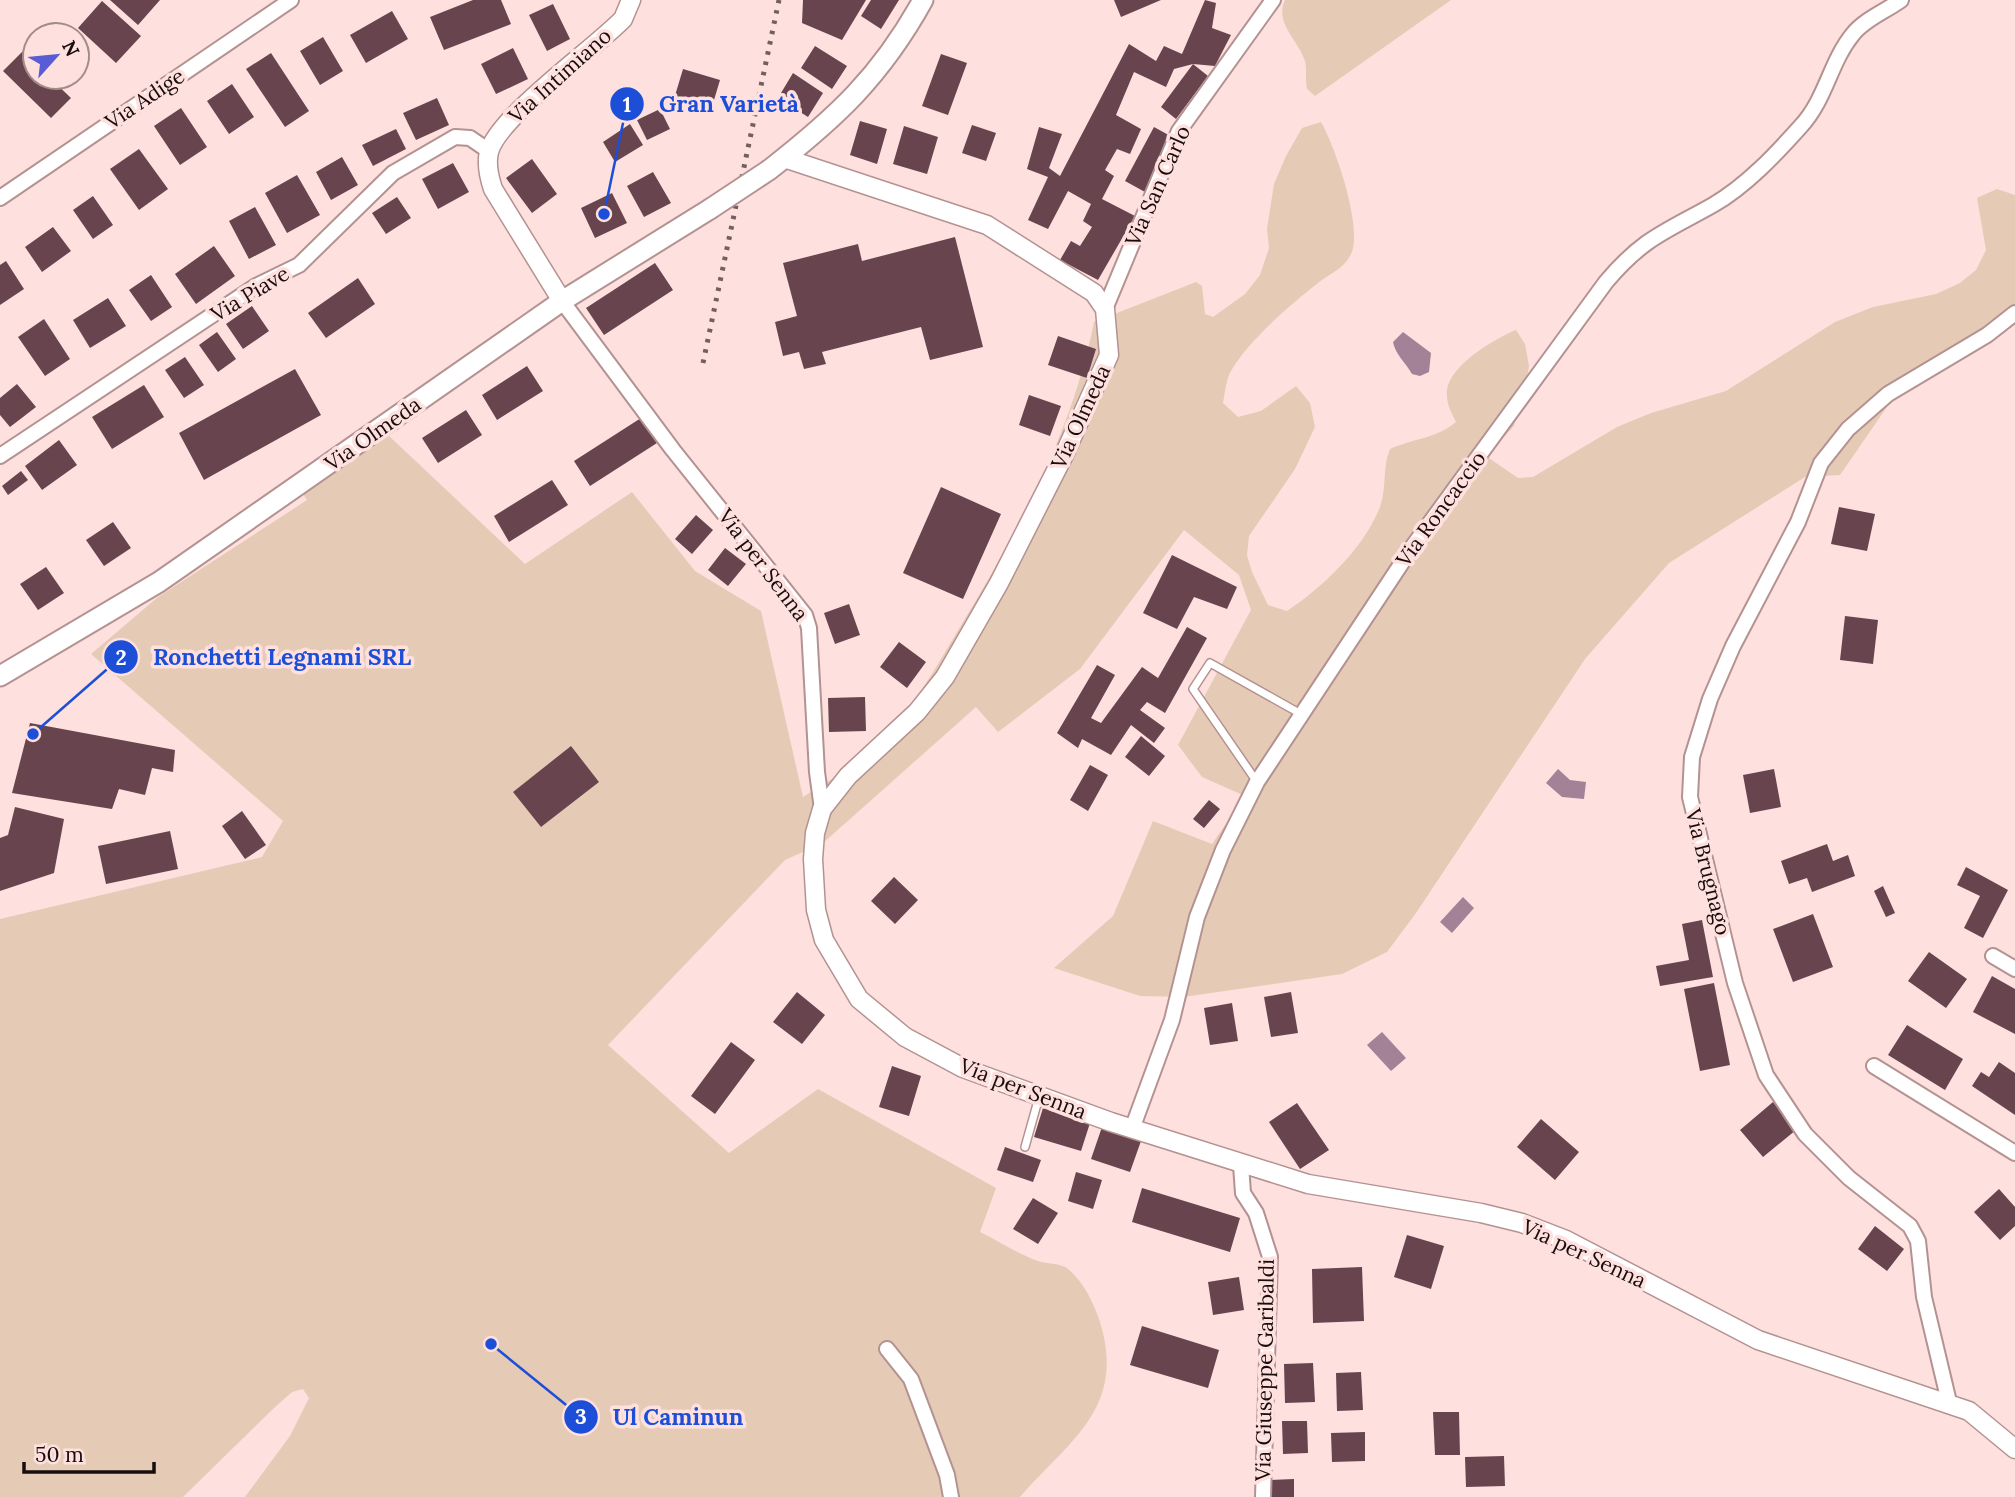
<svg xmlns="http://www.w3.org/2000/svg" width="2015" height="1497" viewBox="0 0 2015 1497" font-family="Lora,serif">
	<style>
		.green { fill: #e5cbb5 }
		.water { fill: #a38197 }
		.building { fill: #68444f }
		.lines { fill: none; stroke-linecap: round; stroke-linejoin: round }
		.service-casing { stroke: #b49291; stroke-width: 10 }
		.minor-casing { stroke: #b49291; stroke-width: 18 }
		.tertiary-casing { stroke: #b49291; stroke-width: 21 }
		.secondary-casing { stroke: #b49291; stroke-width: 23 }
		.service { stroke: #fff; stroke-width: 7 }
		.minor { stroke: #fff; stroke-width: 14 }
		.tertiary { stroke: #fff; stroke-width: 18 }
		.secondary { stroke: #fff; stroke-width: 19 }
		.rail { stroke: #72605e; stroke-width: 5; stroke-dasharray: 3.5 7; stroke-linecap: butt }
		.secondary-bridge-casing { stroke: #b49291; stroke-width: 23; stroke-linecap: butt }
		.secondary-bridge { stroke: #fff; stroke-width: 19 }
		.labels { text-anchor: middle; stroke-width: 7; stroke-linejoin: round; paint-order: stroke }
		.street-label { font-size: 21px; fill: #180d0c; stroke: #fee0de }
		.leader { fill: none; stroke: #1d4ed8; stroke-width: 2.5 }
		.callout-dot { fill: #1d4ed8; stroke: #fee0de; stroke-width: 2.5 }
		.mark-label { font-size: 21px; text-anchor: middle; font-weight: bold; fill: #fff }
		.callout-label { font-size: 23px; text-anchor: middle; font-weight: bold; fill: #1d4ed8; stroke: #fee0de; stroke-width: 7; stroke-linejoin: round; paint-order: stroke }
	</style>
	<rect width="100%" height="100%" fill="#fee0de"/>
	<path class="green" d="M1285,0H1451L1315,96L1307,89C1305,80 1307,69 1305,61C1299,41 1274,23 1285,0Z
		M1321,122C1335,146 1365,232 1350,256C1343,269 1329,274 1318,283C1290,305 1248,341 1231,371C1226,379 1225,393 1223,403L1238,417L1261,411L1296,386L1310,403L1315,427L1295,469L1249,536L1247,555L1252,572L1268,605L1287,611C1323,587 1364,548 1380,507C1387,488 1382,468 1390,449C1414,438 1436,439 1456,422C1452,414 1447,405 1447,396C1444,368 1494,339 1516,330L1525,344L1529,366L1526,383L1514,426L1486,456L1518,478L1533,477L1617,427L1651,413L1726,391L1835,322L1873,307L1936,294L1960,283L1976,270L1986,250L1977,198L1997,189L2015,195V321L1912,385L1889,404L1840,475L1805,477L1669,563L1585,659L1416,913L1387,952L1342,974L1183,997L1140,996L1054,968L1113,916L1153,821L1212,844L1245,796L1202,777L1178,745L1251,610L1239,575L1184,530L1080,669L998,732L976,707L823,843L785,860L608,1045L729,1153L818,1089L996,1188L980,1232C999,1241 1018,1254 1038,1261C1047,1264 1061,1263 1068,1269C1083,1281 1093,1302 1099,1319C1128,1407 1070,1440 1020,1497H245L290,1436L309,1398L303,1389L292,1392L274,1408L183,1497H0V919L262,857L283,821L91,654L158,597L307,500L303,494L388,435L525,564L632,492L695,571L761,611L803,797C829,780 859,764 881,742C911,711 935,669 957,632C1016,535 1072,434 1094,322L1196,282L1202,286L1205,314L1213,317L1245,294L1260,275L1269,248L1267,229L1274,184L1286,156L1302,128Z"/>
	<path class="water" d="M1403,332L1431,353L1429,372L1420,376L1412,374C1406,363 1395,354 1393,342Z
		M1558,769L1570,780L1586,782L1584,799L1562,797L1546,783Z
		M1463,897L1474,908L1452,933L1440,922Z
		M1382,1032L1406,1058L1391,1071L1367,1045Z"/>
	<path class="building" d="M110,0H160L138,25Z
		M473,0H501L511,24L444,50L430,17Z
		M803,0H866L842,40L802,23Z
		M871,0H899L881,29L861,16Z
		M1114,0H1161L1121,17Z
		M1205,0L1216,3L1212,28L1231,35L1215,66L1193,64L1174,69L1166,87L1134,72L1116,115L1141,129L1130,154L1117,149L1105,170L1114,176L1102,199L1135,216L1098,280L1060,260L1071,241L1080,246L1092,227L1083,221L1091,204L1068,191L1048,229L1028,220L1048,177L1027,169L1039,127L1062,134L1049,168L1060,176L1129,44L1156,61L1164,46L1182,54Z
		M102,1L141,36L116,63L78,28Z
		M553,4L570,39L547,51L529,15Z
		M392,11L408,39L366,63L350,35Z
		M323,37L343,71L320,85L300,51Z
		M815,46L847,66L832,89L801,68Z
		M513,48L528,79L496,94L481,64Z
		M23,51L35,63V77H49L71,98L51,118L3,71Z
		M271,53L309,111L285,127L246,69Z
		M941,54L967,63L948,115L922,106Z
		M1193,64L1208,76L1176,119L1161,107Z
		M683,69L720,80L711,110L674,99Z
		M793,73L823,93L808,117L778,98Z
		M232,84L254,117L229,134L207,101Z
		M437,98L449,125L416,140L403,113Z
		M181,108L207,147L180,165L154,126Z
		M660,109L670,129L647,140L637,120Z
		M860,121L887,129L877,164L850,155Z
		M630,124L643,145L615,162L603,142Z
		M972,125L996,133L986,161L962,153Z
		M904,126L938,137L927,174L893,164Z
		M1154,127L1174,138L1145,192L1125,181Z
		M396,129L406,149L373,166L362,145Z
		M139,149L168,189L139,210L110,169Z
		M342,157L358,185L331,200L316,172Z
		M532,159L557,194L532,213L506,178Z
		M453,163L469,192L438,209L422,179Z
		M653,172L671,203L644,217L627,186Z
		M297,175L320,215L287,233L265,193Z
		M612,193L627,223L595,238L581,208Z
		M93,196L113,225L93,239L73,210Z
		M397,197L411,218L386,234L372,213Z
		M255,207L276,245L249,259L229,221Z
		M53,227L71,251L42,272L25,247Z
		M955,237L983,347L930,360L921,327L822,352L826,364L804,369L799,352L783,356L775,322L797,316L783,263L858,244L862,261Z
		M214,246L235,276L196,304L175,274Z
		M6,261L24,289L0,305V265Z
		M655,263L673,290L604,335L586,308Z
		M151,275L172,307L151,321L129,290Z
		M358,278L375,304L326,338L308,313Z
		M108,298L126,326L90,348L73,320Z
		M252,306L269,331L243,349L226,324Z
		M44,319L70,359L45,376L18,337Z
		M217,332L236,359L218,372L199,345Z
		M1058,336L1096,349L1087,378L1048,365Z
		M185,357L204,385L184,398L165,370Z
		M527,366L543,391L497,420L482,395Z
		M295,369L321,415L204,480L179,433Z
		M17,384L36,407L10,427L0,415V398Z
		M144,385L164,417L112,449L92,417Z
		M1029,395L1061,406L1050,436L1019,425Z
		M466,410L482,435L438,463L422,438Z
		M641,418L657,443L590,486L574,461Z
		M59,440L77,465L42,490L25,466Z
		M21,471L28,480L8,495L2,486Z
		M552,480L568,505L509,542L494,516Z
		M941,487L1001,514L963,599L903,573Z
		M1839,507L1875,514L1867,551L1831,544Z
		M696,515L713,530L692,554L675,539Z
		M113,522L131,548L104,566L86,540Z
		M725,548L746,564L728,586L708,570Z
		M1172,555L1237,587L1227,609L1194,597L1177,629L1143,613Z
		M46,567L64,593L38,610L20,584Z
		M849,604L860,635L835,644L824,613Z
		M1845,616L1878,620L1873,664L1840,660Z
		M1187,627L1207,638L1165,713L1147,702L1140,710L1165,728L1154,743L1131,725L1111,755L1082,739L1078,748L1057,733L1097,665L1115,675L1091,718L1101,723L1142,667L1158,678Z
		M899,642L926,662L907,688L880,667Z
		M865,697L866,731L829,732L828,698Z
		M30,723L175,750L173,772L152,768L145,795L119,789L112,809L12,793Z
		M1141,736L1165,756L1149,776L1125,757Z
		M571,746L599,782L541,827L513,792Z
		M1090,765L1108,775L1088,811L1070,800Z
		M1774,769L1781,807L1750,813L1743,775Z
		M1209,800L1220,809L1204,828L1193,819Z
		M15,807L64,819L54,873L0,891V838L8,835Z
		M242,811L266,845L245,859L222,826Z
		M170,831L178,869L106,884L98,846Z
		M1827,844L1833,861L1848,855L1855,876L1812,892L1807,878L1789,884L1781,861Z
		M1966,867L2008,890L1983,938L1964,928L1980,896L1957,885Z
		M894,877L918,900L895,924L871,901Z
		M1883,886L1895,913L1886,917L1874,891Z
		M1813,914L1833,967L1793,982L1773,929Z
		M1702,920L1713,977L1660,986L1656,966L1689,960L1682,924Z
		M1929,952L1967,979L1946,1008L1908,981Z
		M1992,976L2015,989V1034L1973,1012Z
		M1714,983L1730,1065L1700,1071L1684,989Z
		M797,992L825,1015L802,1044L773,1022Z
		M1291,992L1298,1033L1271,1037L1264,997Z
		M1232,1003L1238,1041L1210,1045L1204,1008Z
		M1907,1025L1963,1059L1945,1090L1888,1055Z
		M731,1042L755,1060L715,1114L691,1096Z
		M1999,1062L2015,1073V1115L1972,1086L1981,1072L1989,1077Z
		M892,1066L921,1076L909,1116L879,1107Z
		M1773,1102L1796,1130L1763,1157L1740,1130Z
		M1297,1103L1329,1150L1300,1169L1269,1122Z
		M1043,1108L1090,1123L1081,1151L1034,1137Z
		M1541,1119L1579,1152L1555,1180L1517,1147Z
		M1102,1127L1141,1141L1130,1172L1091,1159Z
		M1005,1147L1041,1160L1033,1182L997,1170Z
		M1076,1172L1102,1180L1093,1209L1068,1201Z
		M1142,1188L1240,1218L1230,1252L1132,1222Z
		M1999,1189L2015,1207V1226L2000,1240L1974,1212Z
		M1033,1198L1058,1213L1038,1244L1013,1229Z
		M1875,1226L1904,1249L1887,1271L1858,1249Z
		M1407,1235L1444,1246L1431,1289L1394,1277Z
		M1362,1267L1364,1321L1313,1323L1312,1269Z
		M1239,1277L1244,1310L1213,1315L1208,1282Z
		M1142,1326L1219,1350L1208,1388L1130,1365Z
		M1313,1363L1315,1402L1285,1403L1284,1364Z
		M1361,1372L1363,1410L1337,1411L1336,1373Z
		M1433,1412H1459L1460,1455H1435Z
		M1282,1421H1307L1308,1453L1283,1454Z
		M1365,1432V1461L1332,1462L1331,1433Z
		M1504,1456L1505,1486L1466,1487L1465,1457Z
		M1294,1479V1497H1268V1480Z"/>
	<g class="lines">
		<defs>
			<path id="service" d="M1257,782L1193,689L1210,663L1301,714
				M1025,1147L1039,1097"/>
			<path id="minor" d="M0,198L291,0
				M562,301L673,450L805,615L809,628L817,772L822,809
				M1105,309L1179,131L1273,0
				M0,456L256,286L299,265L393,173L455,137L470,138L489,151
				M1993,956L2015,969
				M1874,1066L2015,1153
				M1132,1129L1172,1020L1197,917L1223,850L1257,782L1413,546L1606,282C1643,238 1665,232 1713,205C1746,186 1776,154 1801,126C1826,99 1830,62 1853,34C1865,19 1886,11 1901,0
				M1241,1165L1243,1193L1256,1213L1270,1257L1263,1497
				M887,1349L911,1379L947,1475L951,1497
				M1949,1402L1924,1297L1918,1241L1910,1226L1849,1178L1805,1134L1766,1075L1735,983L1690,797L1692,757L1710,699L1733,646L1798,522L1821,463L1848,429L1888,394L1987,335L2015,313"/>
			<path id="tertiary" d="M784,158L987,225L1094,293L1105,309L1109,355L1064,455L999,583L945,677L917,712L848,776L822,809L815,833L813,859L816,910L824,940L859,999L905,1037L963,1068L1111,1122L1308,1184L1481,1213L1522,1223L1566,1240L1758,1340L1969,1411L2015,1449
				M562,301L493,189C489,177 486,164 489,152C498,117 594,49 623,19L631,0"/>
			<path id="secondary" d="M769,170C837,117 881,76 923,0
				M0,676L159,582L562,301L710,209"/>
		</defs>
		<use href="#service" class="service-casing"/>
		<use href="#minor" class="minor-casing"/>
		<use href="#tertiary" class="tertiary-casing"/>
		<use href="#secondary" class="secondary-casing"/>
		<use href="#service" class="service"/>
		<use href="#minor" class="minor"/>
		<use href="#tertiary" class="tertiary"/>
		<use href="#secondary" class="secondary"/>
		<path class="rail" d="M703,363L779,0"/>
		<defs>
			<path id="secondary-bridge" d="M710,209L769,170"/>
		</defs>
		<use href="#secondary-bridge" class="secondary-bridge-casing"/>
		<use href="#secondary-bridge" class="secondary-bridge"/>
	</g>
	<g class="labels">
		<g class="street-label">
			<text transform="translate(560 76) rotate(-42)" y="7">Via Intimiano</text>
			<text transform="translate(145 99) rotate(-34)" y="7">Via Adige</text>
			<text transform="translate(1158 186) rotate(-66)" y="7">Via San Carlo</text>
			<text transform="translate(250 294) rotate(-31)" y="7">Via Piave</text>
			<text transform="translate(1081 417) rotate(-65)" y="7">Via Olmeda</text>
			<text transform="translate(373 434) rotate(-35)" y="7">Via Olmeda</text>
			<text transform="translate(1441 509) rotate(-54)" y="7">Via Roncaccio</text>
			<text transform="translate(763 565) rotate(53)" y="7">Via per Senna</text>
			<text transform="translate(1708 872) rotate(76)" y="7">Via Brugnago</text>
			<text transform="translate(1023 1089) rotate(21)" y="7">Via per Senna</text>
			<text transform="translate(1584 1254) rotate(25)" y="7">Via per Senna</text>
			<text transform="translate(1265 1370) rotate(-89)" y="7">Via Giuseppe Garibaldi</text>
		</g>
	</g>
	<path class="leader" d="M604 214L627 104M33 734L121 657M491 1344L581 1417"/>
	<g class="callout-dot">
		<circle cx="604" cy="214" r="7"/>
		<circle cx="33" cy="734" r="7"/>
		<circle cx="491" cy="1344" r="7"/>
		<circle cx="627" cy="104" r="18"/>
		<circle cx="121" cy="657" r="18"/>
		<circle cx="581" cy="1417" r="18"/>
	</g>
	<g class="mark-label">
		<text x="627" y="112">1</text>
		<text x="121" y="665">2</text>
		<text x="581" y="1424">3</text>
	</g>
	<g class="callout-label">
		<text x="729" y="112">Gran Varietà</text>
		<text x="282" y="665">Ronchetti Legnami SRL</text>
		<text x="678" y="1425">Ul Caminun</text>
	</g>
	<g transform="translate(56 56) rotate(63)"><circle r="33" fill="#fee0de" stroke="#a28c8a" stroke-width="2"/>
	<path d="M0-5L12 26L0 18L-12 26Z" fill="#595cd4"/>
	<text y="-10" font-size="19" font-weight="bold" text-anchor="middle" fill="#180d0c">N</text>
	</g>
	<path d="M24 1462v10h130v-10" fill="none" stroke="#180d0c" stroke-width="3.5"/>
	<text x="35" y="1462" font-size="21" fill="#180d0c" stroke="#fee0de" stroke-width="5" paint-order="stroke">50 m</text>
</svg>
